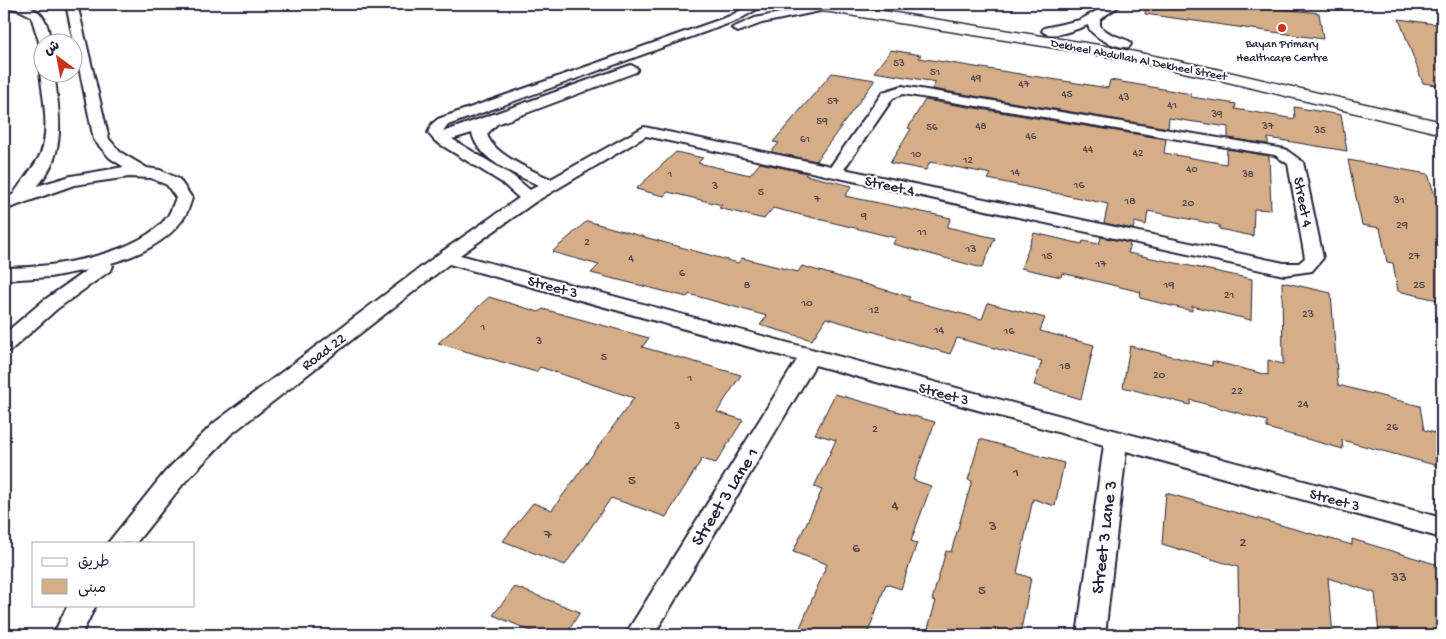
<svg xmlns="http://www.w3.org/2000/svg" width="1446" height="639" viewBox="0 0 1446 639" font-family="'Gochi Hand','Playpen Sans Arabic',sans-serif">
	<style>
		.building { fill: #d5ae87; stroke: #22223b }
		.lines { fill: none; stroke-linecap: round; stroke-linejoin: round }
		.street-casing { stroke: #22223b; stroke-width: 4 }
		.secondary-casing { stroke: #22223b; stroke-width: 3 }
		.street { fill: #fff; fill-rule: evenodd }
		.secondary { fill: #fff; fill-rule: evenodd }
		.poi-dot { fill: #c8321e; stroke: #fff; stroke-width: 2 }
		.labels { text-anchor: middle; stroke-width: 4; stroke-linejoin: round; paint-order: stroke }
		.far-number-label { font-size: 11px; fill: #4f454e }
		.far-poi-label { font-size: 12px; fill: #22223b; stroke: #fff }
		.far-street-label { font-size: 12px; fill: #22223b; stroke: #fff }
		.number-label { font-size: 12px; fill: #4f454e }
		.street-label { font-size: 15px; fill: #22223b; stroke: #fff }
		.near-number-label { font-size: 15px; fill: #4f454e }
		.near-street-label { font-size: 18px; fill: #22223b; stroke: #fff }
	</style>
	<rect width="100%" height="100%" fill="#fff"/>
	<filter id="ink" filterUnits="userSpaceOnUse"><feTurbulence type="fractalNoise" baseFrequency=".02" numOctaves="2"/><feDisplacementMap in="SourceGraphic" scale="10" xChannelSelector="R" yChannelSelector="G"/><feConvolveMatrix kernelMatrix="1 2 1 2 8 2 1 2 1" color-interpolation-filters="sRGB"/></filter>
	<g filter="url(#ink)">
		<path class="building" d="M1146,4H1237L1319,13L1323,39L1145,14Z
			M1399,19L1442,25V86L1423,83Z
			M891,50L921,55L919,58L1108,88L1110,80L1146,86L1191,94V97L1236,104L1235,109L1295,119L1294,107L1341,115L1347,151L1268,138V144L1228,138V127L1169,118L1168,128L932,89L936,82L874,72Z
			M832,73L875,80L816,161L771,152L779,143L773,142Z
			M925,100L1166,139L1164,153L1226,164L1227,149L1269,156L1271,210L1254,209L1253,236L1219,229V225L1148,211L1146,225L1135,222L1133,229L1104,223L1108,204L988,179L991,174L930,162L926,170L890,163L911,129L908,128Z
			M676,152L703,158L698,163L750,175L760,163L807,173L805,175L852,186L845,196L951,218L947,227L995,238L982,268L893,244L896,238L773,208L764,219L719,208L722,205L668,192L664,196L636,189Z
			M1348,160L1428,174L1435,196L1442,198V301L1398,291L1393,263L1387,262L1380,228L1362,225Z
			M587,221L738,263L742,258L798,272L802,266L910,297L908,300L982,319L988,303L1045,318L1040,331L1094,345L1081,399L1034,385L1042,361L957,338L950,354L826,318L812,340L760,325L767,316L689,294L687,297L591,273L599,265L552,252Z
			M1034,233L1082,244L1083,241L1099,244L1101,237L1130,243L1128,253L1252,279L1251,320L1192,306V311L1140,298L1141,292L1062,273L1061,277L1021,268Z
			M1282,282L1331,293L1338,385L1420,406L1424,430L1442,435V467L1342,440L1343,449L1267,428V421L1191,400L1190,405L1123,387L1130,346L1212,366V361L1268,375V360L1283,364Z
			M489,297L539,312L543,309L649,338L642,347L741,375L717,412L743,420L716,463L702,459L666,517L611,498L565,565L503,541L533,503L552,510L634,398L540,367L536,372L438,343Z
			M835,394L935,422L913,480L931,486L911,541L917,543L901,589L886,584L867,635H797L827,564L793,552L822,490L814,487L836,440L815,434Z
			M980,439L1064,463L1055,506L1033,499L1017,573L1031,578L1020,635H926L936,601L932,600L946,551L951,552L972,481L968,480Z
			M1166,493L1352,545V539L1442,566V635H1379L1375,593L1328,578L1333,635H1239L1238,567L1162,544Z
			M515,587L580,612L566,635H541L493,615Z"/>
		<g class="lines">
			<defs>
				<path id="street" d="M4,4C33,4 48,10 50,42L40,45L31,16L19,10L4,7Z
					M66,4H77L109,139L120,152L147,168L160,170L179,179L192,198C190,205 187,213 183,219C167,242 137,256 111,263L113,266L111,270L57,309L11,350L4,352V334L43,301L87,270L50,277L4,280V268C51,268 138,256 168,216C171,211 173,204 176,198L167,185L151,178L129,177L74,185L4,210V199L14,194C14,191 37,164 41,153C50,128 43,98 40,72L42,69V72H54C59,112 68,154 37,186L71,176L124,167L110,158L94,140Z
					M752,4H766L738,20L448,125L443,132L631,65L638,69L636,72L497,124L487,134C492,154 533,171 551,179L644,127L831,166L883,92L902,86L1285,149L1303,162L1323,258L1312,271L1284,275L646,136L535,202L460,255L1442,518V538L1126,451L1105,635H1077L1104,445L815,365L654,635H625L797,360L449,264L230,435L183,484L136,543H108L165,472L214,423L440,253L519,198L501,182L435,141L428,133L432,124L438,119L730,16ZM903,94L1275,155L1288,164L1305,258L1299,263H1284L844,169L893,98ZM472,133C478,160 516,175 539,185L530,190L513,176L452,139Z
					M1109,4H1122L1100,19V27L1111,34L1129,41L1131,44L1129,47C1118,49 1090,37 1088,25C1077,29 1051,40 1042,31L1044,28L1080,20Z
					M821,5L827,8L825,10L762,23L738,32L732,28L755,18Z
					M68,605H96L81,635H53Z"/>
				<path id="secondary" d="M787,4H856L857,7L1111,47L1207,67L1442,122V134L1207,77L1111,57L830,12L795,9Z"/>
			</defs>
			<use href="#street" class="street-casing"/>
			<use href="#secondary" class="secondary-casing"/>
			<use href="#street" class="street"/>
			<use href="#secondary" class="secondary"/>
		</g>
	</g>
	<circle class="poi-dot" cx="1282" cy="28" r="5"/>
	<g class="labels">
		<g class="far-number-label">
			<text x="899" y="66">53</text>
			<text x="935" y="75">51</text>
			<text x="976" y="81">49</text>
			<text x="1024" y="87">47</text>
			<text x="1067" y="97">45</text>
			<text x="1124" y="100">43</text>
			<text x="833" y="104">57</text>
			<text x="1172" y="108">41</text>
			<text x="1217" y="117">39</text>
			<text x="822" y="124">59</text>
			<text x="981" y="129">48</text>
			<text x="1268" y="129">37</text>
			<text x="932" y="130">56</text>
			<text x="1320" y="133">35</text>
			<text x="1031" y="139">46</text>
			<text x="805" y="142">61</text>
			<text x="1088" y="152">44</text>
			<text x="1138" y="156">42</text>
			<text x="916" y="157">10</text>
			<text x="968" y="163">12</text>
			<text x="1192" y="172">40</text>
			<text x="1015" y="175">14</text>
			<text x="670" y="177">1</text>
			<text x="1248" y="177">38</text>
		</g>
		<g class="far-poi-label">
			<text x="1282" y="47">Bayan Primary<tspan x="1282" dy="14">Healthcare Centre</tspan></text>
		</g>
		<g class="far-street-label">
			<text transform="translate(1139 59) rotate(11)" y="4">Dekheel Abdullah Al Dekheel Street</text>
		</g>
		<g class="number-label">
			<text x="1079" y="188">16</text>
			<text x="715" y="189">3</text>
			<text x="761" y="195">5</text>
			<text x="817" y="202">7</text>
			<text x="1399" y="203">31</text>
			<text x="1130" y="204">18</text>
			<text x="1188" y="206">20</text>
			<text x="864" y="219">9</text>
			<text x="1402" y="228">29</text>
			<text x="922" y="235">11</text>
			<text x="587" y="245">2</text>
			<text x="971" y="252">13</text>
			<text x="1047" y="259">15</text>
			<text x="1414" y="259">27</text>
			<text x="631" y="261">4</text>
			<text x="1101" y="267">17</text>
			<text x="682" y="276">6</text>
			<text x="747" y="288">8</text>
			<text x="1169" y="288">19</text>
			<text x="1419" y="288">25</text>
			<text x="1229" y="298">21</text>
			<text x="807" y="306">10</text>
			<text x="874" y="313">12</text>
			<text x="1308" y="317">23</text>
			<text x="483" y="330">1</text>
			<text x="939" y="333">14</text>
			<text x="1009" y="334">16</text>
			<text x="539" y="344">3</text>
			<text x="604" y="360">5</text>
			<text x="1065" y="369">18</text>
			<text x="1159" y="378">20</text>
			<text x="690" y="381">1</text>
			<text x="1237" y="394">22</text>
			<text x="1303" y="407">24</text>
			<text x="677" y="429">3</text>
			<text x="1392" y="430">26</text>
			<text x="875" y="432">2</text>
		</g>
		<g class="street-label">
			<text transform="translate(890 185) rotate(12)" y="5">Street 4</text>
			<text transform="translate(1304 202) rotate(79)" y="5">Street 4</text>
			<text transform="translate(553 286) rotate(15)" y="5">Street 3</text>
			<text transform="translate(323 351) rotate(-37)" y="5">Road 22</text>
			<text transform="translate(944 393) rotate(15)" y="5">Street 3</text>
			<text transform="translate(1335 499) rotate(15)" y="5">Street 3</text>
		</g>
		<g class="near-number-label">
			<text x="1016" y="476">1</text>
			<text x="632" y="484">5</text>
			<text x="895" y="509">4</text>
			<text x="993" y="530">3</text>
			<text x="548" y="538">7</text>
			<text x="1243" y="546">2</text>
			<text x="856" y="552">6</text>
			<text x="1399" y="581">33</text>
			<text x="982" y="594">5</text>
		</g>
		<g class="near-street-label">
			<text transform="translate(724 496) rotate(-58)" y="6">Street 3 Lane 1</text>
			<text transform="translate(1103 537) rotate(-83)" y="6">Street 3 Lane 3</text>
		</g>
	</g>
	<rect width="1446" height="639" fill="none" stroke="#fff" stroke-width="20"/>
	<rect x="10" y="10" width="1426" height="619" fill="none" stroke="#22223b" stroke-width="2" filter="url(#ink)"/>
	<rect x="32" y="542" width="162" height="65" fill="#ffffff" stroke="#a7a7b1"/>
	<rect x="42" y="558" width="25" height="8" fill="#ffffff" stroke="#a7a7b1"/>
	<text x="78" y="566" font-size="15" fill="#22223b">طريق</text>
	<rect x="42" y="579" width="25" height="15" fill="#d5ae87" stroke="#a7a7b1"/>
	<text x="78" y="592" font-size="15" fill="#22223b">مبنى</text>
	<g transform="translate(58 58) rotate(328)"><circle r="24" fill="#ffffff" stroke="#a7a7b1"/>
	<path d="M0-4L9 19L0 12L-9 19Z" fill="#c8321e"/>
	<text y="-8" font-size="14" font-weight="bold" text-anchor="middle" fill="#22223b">ش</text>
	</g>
</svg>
